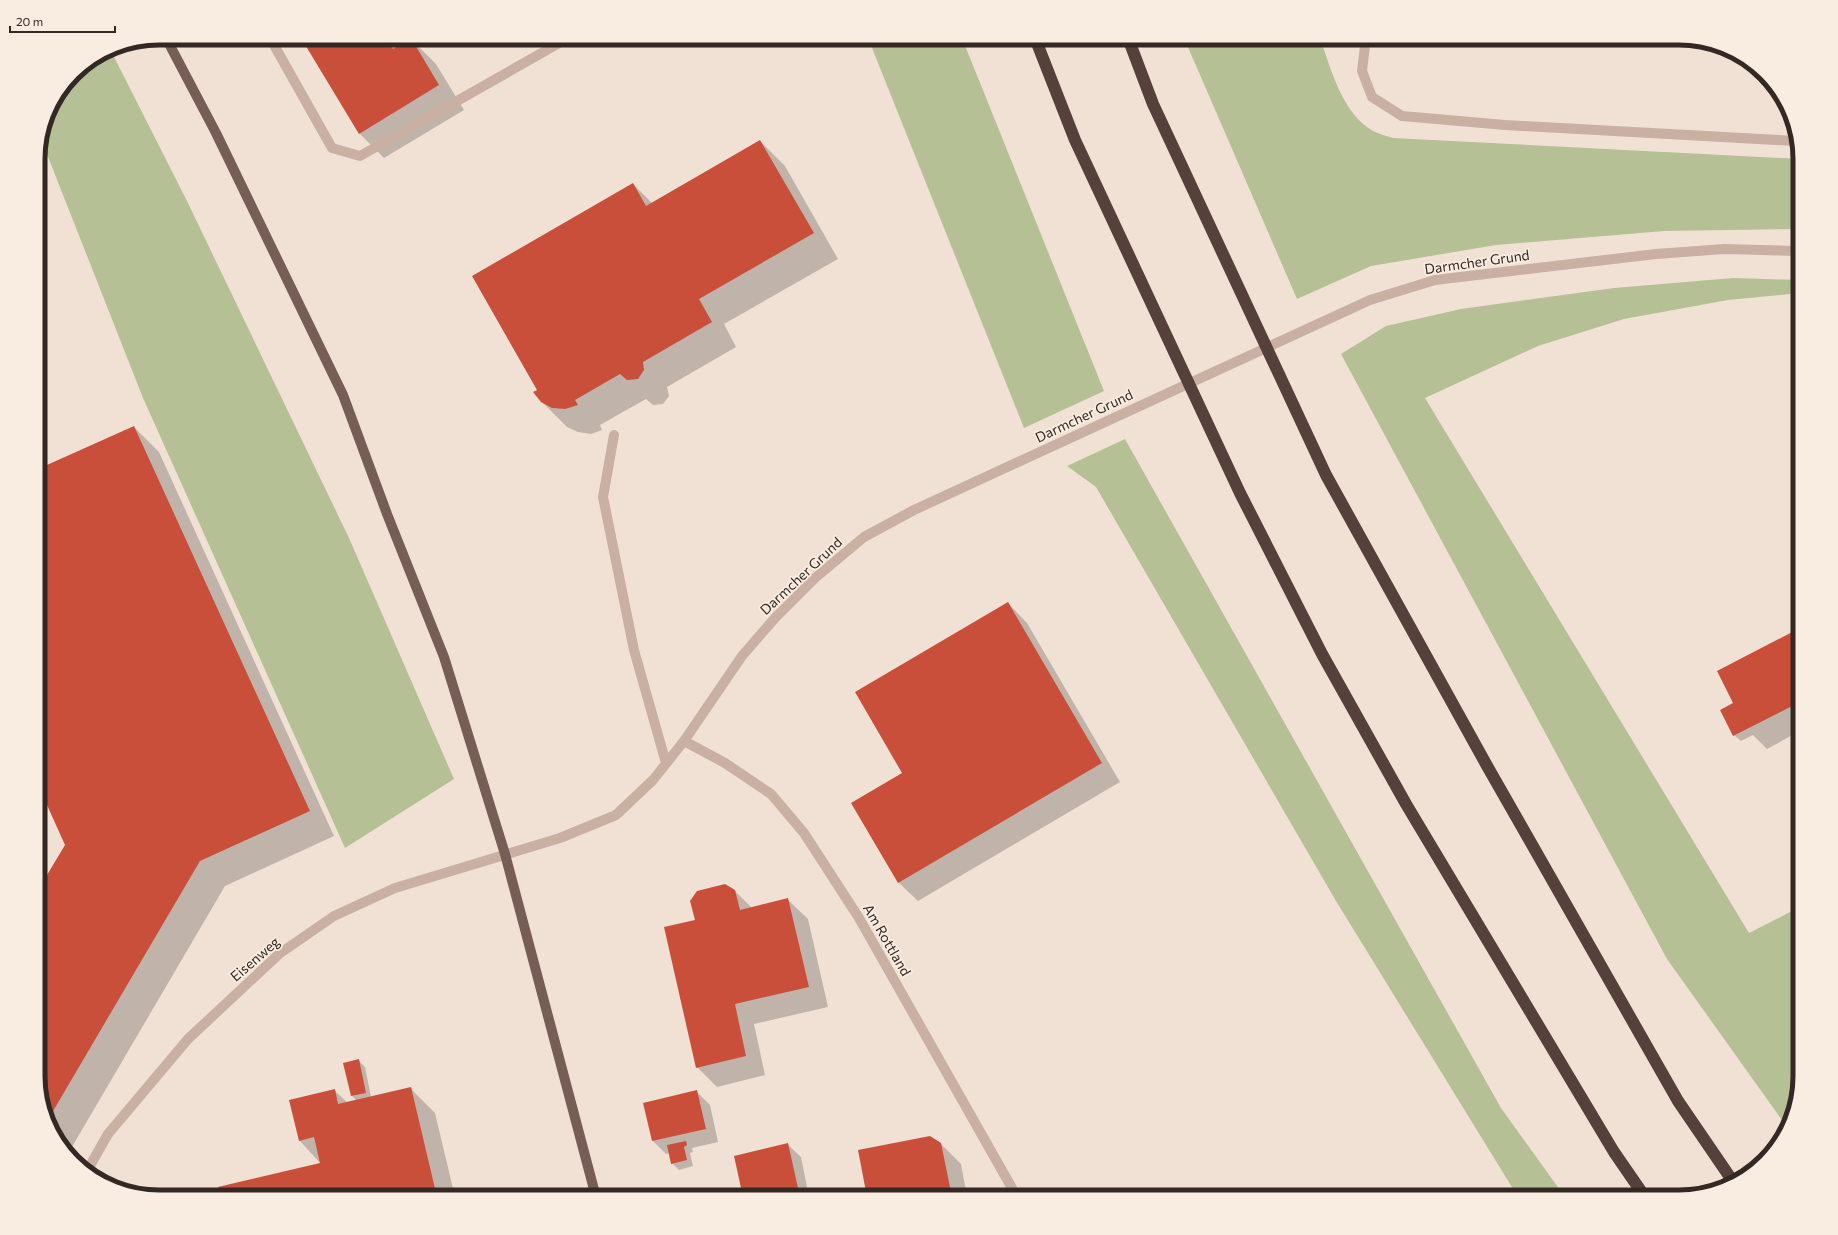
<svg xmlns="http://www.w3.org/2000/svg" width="1838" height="1235" viewBox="0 0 1838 1235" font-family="Commissioner,sans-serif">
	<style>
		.green { fill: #b6c095 }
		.shadow { fill: #0003 }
		.building { fill: #ca4f3a }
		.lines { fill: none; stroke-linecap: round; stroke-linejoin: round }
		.minor { stroke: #c9b0a2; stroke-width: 10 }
		.major { stroke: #765d55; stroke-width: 10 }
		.highway { stroke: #55403b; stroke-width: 12 }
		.labels { text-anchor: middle; stroke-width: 3.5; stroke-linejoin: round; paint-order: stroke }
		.street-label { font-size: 14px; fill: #332824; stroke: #f9ece1 }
		.rim { fill: none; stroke: #332824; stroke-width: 5 }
	</style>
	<rect width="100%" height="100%" fill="#f1e1d5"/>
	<path class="green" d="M868,38H962L1104,391L1024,428Z
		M1184,38H1320C1331,69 1342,113 1373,131C1379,134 1387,136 1393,138L1800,159V229L1664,231L1496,245L1371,266L1297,299Z
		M110,49L187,201L349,538L454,779L345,848L143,398L41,139L47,113L74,73Z
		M1733,278L1800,280V293L1728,300L1624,319L1538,346L1425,398L1749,933L1800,907V1076L1794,1114L1787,1127L1667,959L1341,354L1386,326L1461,309L1614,288Z
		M1125,439L1501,1108L1565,1197H1518L1336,901L1096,487L1067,466Z"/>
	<path class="shadow" d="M302,38H430L418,46L436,64L464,110L384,158L359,133Z
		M760,141L785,166L838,259L724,324L736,347L667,387L669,396L663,404L653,405L646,399L600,425L602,430L591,434L578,432L567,427L541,401L538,390L633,184L652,203Z
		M134,427L159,452L334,836L225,886L69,1152L54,1136L38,1083L66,845Z
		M1008,603L1027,623L1120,782L918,901L898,882L903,773Z
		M1800,629V731L1767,749L1753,735L1741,741L1734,735L1733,704Z
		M735,891L752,908L788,900L808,919L828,1007L754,1024L765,1075L717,1087L697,1067L696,921Z
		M359,1061L365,1067L371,1097L410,1088L435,1113L455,1197H222L321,1164L299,1140L334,1090L348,1103L357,1101L352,1096Z
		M697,1092L710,1105L718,1142L692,1148L693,1152L690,1153L693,1166L679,1170L672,1163L670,1153L666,1154L653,1141L644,1103Z
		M787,1144L801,1157L809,1197H744Z
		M941,1144L961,1164L967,1197H868Z"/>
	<path class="building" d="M301,38H386L393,49L411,38L439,85L359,134Z
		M760,140L814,233L699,299L712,322L643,362L644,370L638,379L627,380L620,374L575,400L578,405L565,409L552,408L541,402L533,392L537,390L472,276L633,183L646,206Z
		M134,426L310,811L200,861L49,1118L38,1083V890L65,845L38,785V469Z
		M1008,602L1102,763L898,883L851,803L902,773L855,692Z
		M1800,628V702L1733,736L1720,710L1733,703L1717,671Z
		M725,884L735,890L740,910L788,898L809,987L735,1004L746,1056L696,1068L664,927L695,920L690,901L697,891Z
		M359,1059L366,1093L351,1096L343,1063Z
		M411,1087L437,1197H221L218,1187L320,1163L314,1137L299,1141L289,1100L335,1089L338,1104Z
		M697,1090L706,1129L652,1141L643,1103Z
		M930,1136L941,1143L952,1197H867L858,1150Z
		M686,1141L687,1145L684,1147L687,1160L671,1164L667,1145Z
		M788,1143L800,1197H743L734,1156Z"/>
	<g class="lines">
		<path class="minor" d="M270,38L332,148L360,156L568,38
			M1366,38L1362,71L1372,97L1402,116L1505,125L1796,141
			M614,435L603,497L634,650L666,763
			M684,741L725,763L771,794L804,833L859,918L1017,1197
			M87,1171L108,1134L188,1039L279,954L334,916L395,888L560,838L616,815L653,780L684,741L742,656L775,618L815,578L864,537L914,510L1370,300L1435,280L1656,254L1724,249L1800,251"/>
		<path class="major" d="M166,38L216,133L343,395L387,514L444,657L505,854L596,1197"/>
		<path class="highway" d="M1035,38L1075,140L1240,493L1322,654L1406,804L1614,1152L1645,1197
			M1128,38L1153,104L1326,475L1486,764L1678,1101L1734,1183"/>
	</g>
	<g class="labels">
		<g class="street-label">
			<text transform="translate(1477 262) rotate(-8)" y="5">Darmcher Grund</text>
			<text transform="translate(1084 416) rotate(-25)" y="5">Darmcher Grund</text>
			<text transform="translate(801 576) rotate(-43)" y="5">Darmcher Grund</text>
			<text transform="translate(887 940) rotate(60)" y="5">Am Rottland</text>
			<text transform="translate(255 959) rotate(-41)" y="5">Eisenweg</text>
		</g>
	</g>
	<path d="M0 0H1838V1235H0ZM159 45H1679A114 114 0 0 1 1793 159V1076A114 114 0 0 1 1679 1190H159A114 114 0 0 1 45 1076V159A114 114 0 0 1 159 45Z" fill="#f9ece1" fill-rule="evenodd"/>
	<path class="rim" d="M159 45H1679A114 114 0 0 1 1793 159V1076A114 114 0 0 1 1679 1190H159A114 114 0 0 1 45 1076V159A114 114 0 0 1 159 45Z"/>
	<path d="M10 26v6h105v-6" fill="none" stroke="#332824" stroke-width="2"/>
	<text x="16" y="26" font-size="12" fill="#332824" stroke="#f9ece1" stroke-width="3" paint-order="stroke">20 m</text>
</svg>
